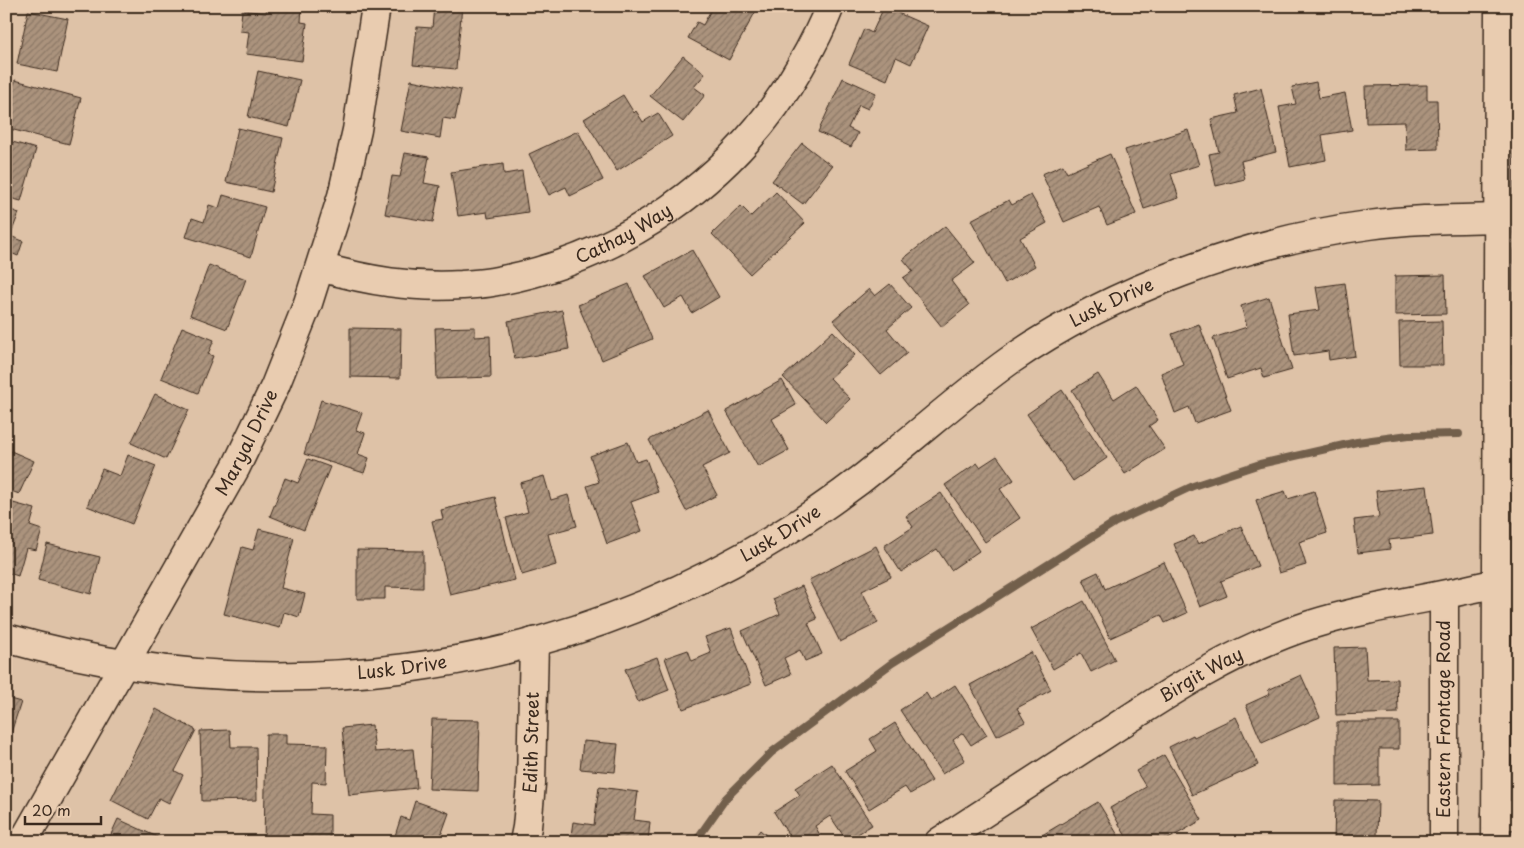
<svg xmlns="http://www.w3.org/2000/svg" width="1524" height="848" viewBox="0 0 1524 848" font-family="'Playpen Sans',sans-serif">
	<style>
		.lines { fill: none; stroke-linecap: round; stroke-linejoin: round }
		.stream { stroke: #725e4c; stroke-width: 8 }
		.building { fill: url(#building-hatch); stroke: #3b2a1e }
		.service-casing { stroke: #3b2a1e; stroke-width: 18 }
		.minor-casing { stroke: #3b2a1e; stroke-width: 31 }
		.secondary-casing { stroke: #3b2a1e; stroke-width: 31 }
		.service { stroke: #e9ccb0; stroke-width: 14 }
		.minor { stroke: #e9ccb0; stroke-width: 28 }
		.secondary { stroke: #e9ccb0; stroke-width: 28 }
		.labels { text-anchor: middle; stroke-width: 4; stroke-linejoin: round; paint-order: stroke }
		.street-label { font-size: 18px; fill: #3b2a1e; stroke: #e9ccb0 }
	</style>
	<defs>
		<pattern id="building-hatch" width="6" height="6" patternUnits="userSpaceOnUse" patternTransform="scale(1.25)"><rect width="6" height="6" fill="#ab937d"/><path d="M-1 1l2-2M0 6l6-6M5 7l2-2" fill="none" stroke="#8c7866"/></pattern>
	</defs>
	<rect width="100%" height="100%" fill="#dec2a7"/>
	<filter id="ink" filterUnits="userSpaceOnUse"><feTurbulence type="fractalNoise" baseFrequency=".02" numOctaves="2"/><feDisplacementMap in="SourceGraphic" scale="10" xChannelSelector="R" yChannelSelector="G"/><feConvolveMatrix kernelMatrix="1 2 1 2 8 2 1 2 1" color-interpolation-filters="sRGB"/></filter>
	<g filter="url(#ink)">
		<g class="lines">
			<path class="stream" d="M695,842L726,798L772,752L892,663L1114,523L1193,486L1260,464L1357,442L1409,435L1459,434"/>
		</g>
		<path class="building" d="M61,6H107V11Z
			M267,6H302L301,22L307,23L302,61L246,54L249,32L240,31L242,10L266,13Z
			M434,6H462L456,69L413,65L417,27L432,28Z
			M713,6L758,7L729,60L688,38L697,22L703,25Z
			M906,6H927L926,12Z
			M884,7L928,26L911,64L896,57L887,80L849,64L864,29L872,33Z
			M28,11L68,19L57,72L17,64Z
			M683,56L705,74L694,87L705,95L683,122L650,96Z
			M258,71L300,80L289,127L248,117Z
			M843,78L876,93L868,109L859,105L848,128L858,133L851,147L818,132Z
			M15,80L81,98L69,144L6,128V113Z
			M411,80L461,90L455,120L443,118L440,138L401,131Z
			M1316,82L1319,98L1345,93L1352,130L1322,135L1326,160L1290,167L1279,107L1296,104L1292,87Z
			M1427,85V100H1437L1438,149L1406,150L1405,122L1366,123L1365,86Z
			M1261,88L1276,152L1241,161L1245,179L1216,186L1209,154L1219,152L1211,119L1238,113L1234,95Z
			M623,95L634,113L636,111L643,122L658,113L672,136L617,171L584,119Z
			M238,128L283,138L271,192L226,182Z
			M1188,130L1199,165L1171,174L1179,198L1144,209L1125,150Z
			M578,131L603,180L570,196L566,187L549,195L529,154Z
			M6,140L36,149L21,201L6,197Z
			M802,143L832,166L803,204L772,181Z
			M405,153L429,157L424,183L440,186L433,222L385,214L392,176L400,177Z
			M1110,154L1136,214L1107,225L1099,207L1064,222L1042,174L1063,165L1067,173Z
			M503,164L504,174L522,171L528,212L488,218L487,212L458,216L451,172Z
			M776,192L805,223L750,274L712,234L741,206L751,216Z
			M223,195L265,207L251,257L186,237L192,218L204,222L209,205L219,208Z
			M1031,195L1047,223L1020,238L1035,266L1005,283L971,220L1009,200L1012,205Z
			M6,208L19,213L10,236L23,241L18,256L6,251Z
			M945,226L975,263L951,281L969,305L942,327L903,278L913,271L903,259Z
			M692,250L719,297L692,313L683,297L664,308L645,276Z
			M209,265L246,279L227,329L190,315Z
			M1445,275L1446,314L1395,315V276Z
			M1345,283L1355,356L1329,360L1328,351L1294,356L1288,314L1320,310L1316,287Z
			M629,284L652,339L602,360L578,305Z
			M890,284L911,308L887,329L907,353L881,375L833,320L869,289L875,296Z
			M1269,297L1292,370L1264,378L1261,368L1227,379L1213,338L1247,327L1241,306Z
			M562,310L569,349L515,359L508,321Z
			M1442,321L1443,365H1400L1399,322Z
			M1199,324L1231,410L1195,423L1189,407L1175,413L1161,373L1183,364L1172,334Z
			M182,327L214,340L208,354L213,356L198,393L161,378Z
			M475,327V337L490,336L491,377L437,379L435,328Z
			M350,328L401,329L400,378L350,377Z
			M833,331L855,355L830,378L850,399L826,422L783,377Z
			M1098,374L1114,399L1136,385L1158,420L1149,426L1165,449L1125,474L1072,390Z
			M782,380L796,405L772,419L789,450L758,467L726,411Z
			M1062,390L1107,458L1073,481L1027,414Z
			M155,394L189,410L166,459L131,443Z
			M321,400L362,413L356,430L365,433L358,454L369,458L364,473L304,454Z
			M708,410L730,453L702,467L717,495L686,511L649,440Z
			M628,442L636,462L646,459L658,492L631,502L642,531L607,544L587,486L599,482L590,456Z
			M11,451L34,461L19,494L6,489V462Z
			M128,455L156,466L132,524L87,506L102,469L120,476Z
			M997,456L1014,480L1000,489L1020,518L985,542L945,485L977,463L980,467Z
			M308,459L330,467L304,530L270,516L285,478L298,483Z
			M544,476L551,500L568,495L577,526L548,534L556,565L522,575L506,518L528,512L520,483Z
			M1427,486L1433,535L1389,540L1390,549L1358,553L1354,520L1379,517L1376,491Z
			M1285,491L1288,499L1314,491L1327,533L1299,542L1306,565L1279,573L1256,500Z
			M941,493L979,551L951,570L937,549L901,572L884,546L913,527L906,516Z
			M495,497L515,580L450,595L432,521L443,519L441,510Z
			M6,501L35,509L30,526L42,530L36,550L26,548L18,576L6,572Z
			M1241,526L1258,566L1221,581L1227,596L1200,607L1174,544L1194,536L1198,544Z
			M259,529L294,538L281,588L305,594L299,617L284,612L280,628L224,614L242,547L253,550Z
			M47,544L100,557L91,594L38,580Z
			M876,546L891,577L862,591L878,623L840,642L809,580Z
			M357,550L423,551V588L385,587V599H357Z
			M1164,562L1187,613L1165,623L1161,615L1110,638L1083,579L1098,572L1105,589Z
			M802,586L817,619L808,623L822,654L805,661L800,650L784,658L791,674L766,685L742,631L780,614L773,599Z
			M1084,601L1115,660L1091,672L1081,653L1053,669L1031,629Z
			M731,628L751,684L683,709L665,658L688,650L692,661L711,653L705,637Z
			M1365,647L1367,680L1397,679L1398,713L1336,715L1334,648Z
			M1031,652L1051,690L1017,708L1025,722L997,736L970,685Z
			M657,657L669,690L638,702L625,669Z
			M1301,675L1320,717L1262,743L1246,705L1270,694L1268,690Z
			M955,685L987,735L971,745L963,733L953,740L965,760L942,774L900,710L926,693L931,701Z
			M6,698L21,702L9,739L6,738Z
			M156,709L196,730L175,771L183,775L169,803L159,798L148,819L111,800Z
			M1236,717L1258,765L1192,795L1169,747L1193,735L1194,737Z
			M432,719L480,720L478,791L429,789Z
			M1337,722H1399V749H1379V785L1337,786Z
			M895,723L932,781L910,794L905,787L869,809L845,771L877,751L870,739Z
			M372,725L375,752L413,749L417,788L349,795L342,728Z
			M230,730L231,747H256L257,800L202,801L200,731Z
			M266,734H286V744L327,745L326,783L312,782L311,814L330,815V842H264Z
			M583,741L618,744L615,772L580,769Z
			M1164,755L1202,820L1163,842H1129L1110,808L1146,787L1136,771Z
			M832,764L872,825L847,841L830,816L815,826L820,835L809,842H793L774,812L800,795L795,788Z
			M599,787L638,792L634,820L650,822L648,842H570L573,822L594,825Z
			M1335,800L1378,801L1377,836H1398V842H1334Z
			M415,801L449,813L439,841L443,842H393L401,817L409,820Z
			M1098,802L1122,842H1033L1032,841Z
			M118,819L166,841L89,842L93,834L108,841Z
			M760,830L774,842H751Z"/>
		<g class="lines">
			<defs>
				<path id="service" d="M1498,371H1518"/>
				<g id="minor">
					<path id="s1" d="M320,267C369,281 411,288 462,285C472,284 482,284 492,282C620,260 735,180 800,67C811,48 822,27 830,6"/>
					<path id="s2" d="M6,638C267,712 545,679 777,537C816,513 854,486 889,457C929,425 967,391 1009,361C1111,290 1247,241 1369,225C1412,219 1455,219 1498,218"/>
					<path d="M1496,815H1518"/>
					<path id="s3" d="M23,842L236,467L275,386L308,303L342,196L357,130L376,6"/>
					<path id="s4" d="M524,842L527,827L531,784L534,642"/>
					<path id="s5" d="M939,842C995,806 1051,769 1107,733C1171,691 1236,649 1310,625C1371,606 1435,598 1497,583"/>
					<path d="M1444,842V596"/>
				</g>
				<path id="secondary" d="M1496,842L1499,6"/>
			</defs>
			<use href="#service" class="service-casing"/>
			<use href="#minor" class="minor-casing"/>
			<use href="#secondary" class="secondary-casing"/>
			<use href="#service" class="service"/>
			<use href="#minor" class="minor"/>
			<use href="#secondary" class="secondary"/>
		</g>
	</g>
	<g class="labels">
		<g class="street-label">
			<text dy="6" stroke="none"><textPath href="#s1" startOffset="315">Cathay Way</textPath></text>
			<text dy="6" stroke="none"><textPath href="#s2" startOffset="1210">Lusk Drive</textPath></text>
			<text dy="6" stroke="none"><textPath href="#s3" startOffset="458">Maryal Drive</textPath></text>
			<text dy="6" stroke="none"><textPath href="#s2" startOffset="805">Lusk Drive</textPath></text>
			<text dy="6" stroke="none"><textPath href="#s2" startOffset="400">Lusk Drive</textPath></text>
			<text dy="6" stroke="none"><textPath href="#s5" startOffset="311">Birgit Way</textPath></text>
			<text transform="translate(1444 719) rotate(-90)" y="6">Eastern Frontage Road</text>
			<text dy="6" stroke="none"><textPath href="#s4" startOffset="100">Edith Street</textPath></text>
		</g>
	</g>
	<rect width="1524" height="848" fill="none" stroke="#e9ccb0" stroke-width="25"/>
	<rect x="12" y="12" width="1499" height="823" fill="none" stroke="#3b2a1e" stroke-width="2" filter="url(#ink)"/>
	<path d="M25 816v8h76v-8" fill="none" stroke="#3b2a1e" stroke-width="2.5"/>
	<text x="32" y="816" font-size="15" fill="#3b2a1e" stroke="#e9ccb0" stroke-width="4" paint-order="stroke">20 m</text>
</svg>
